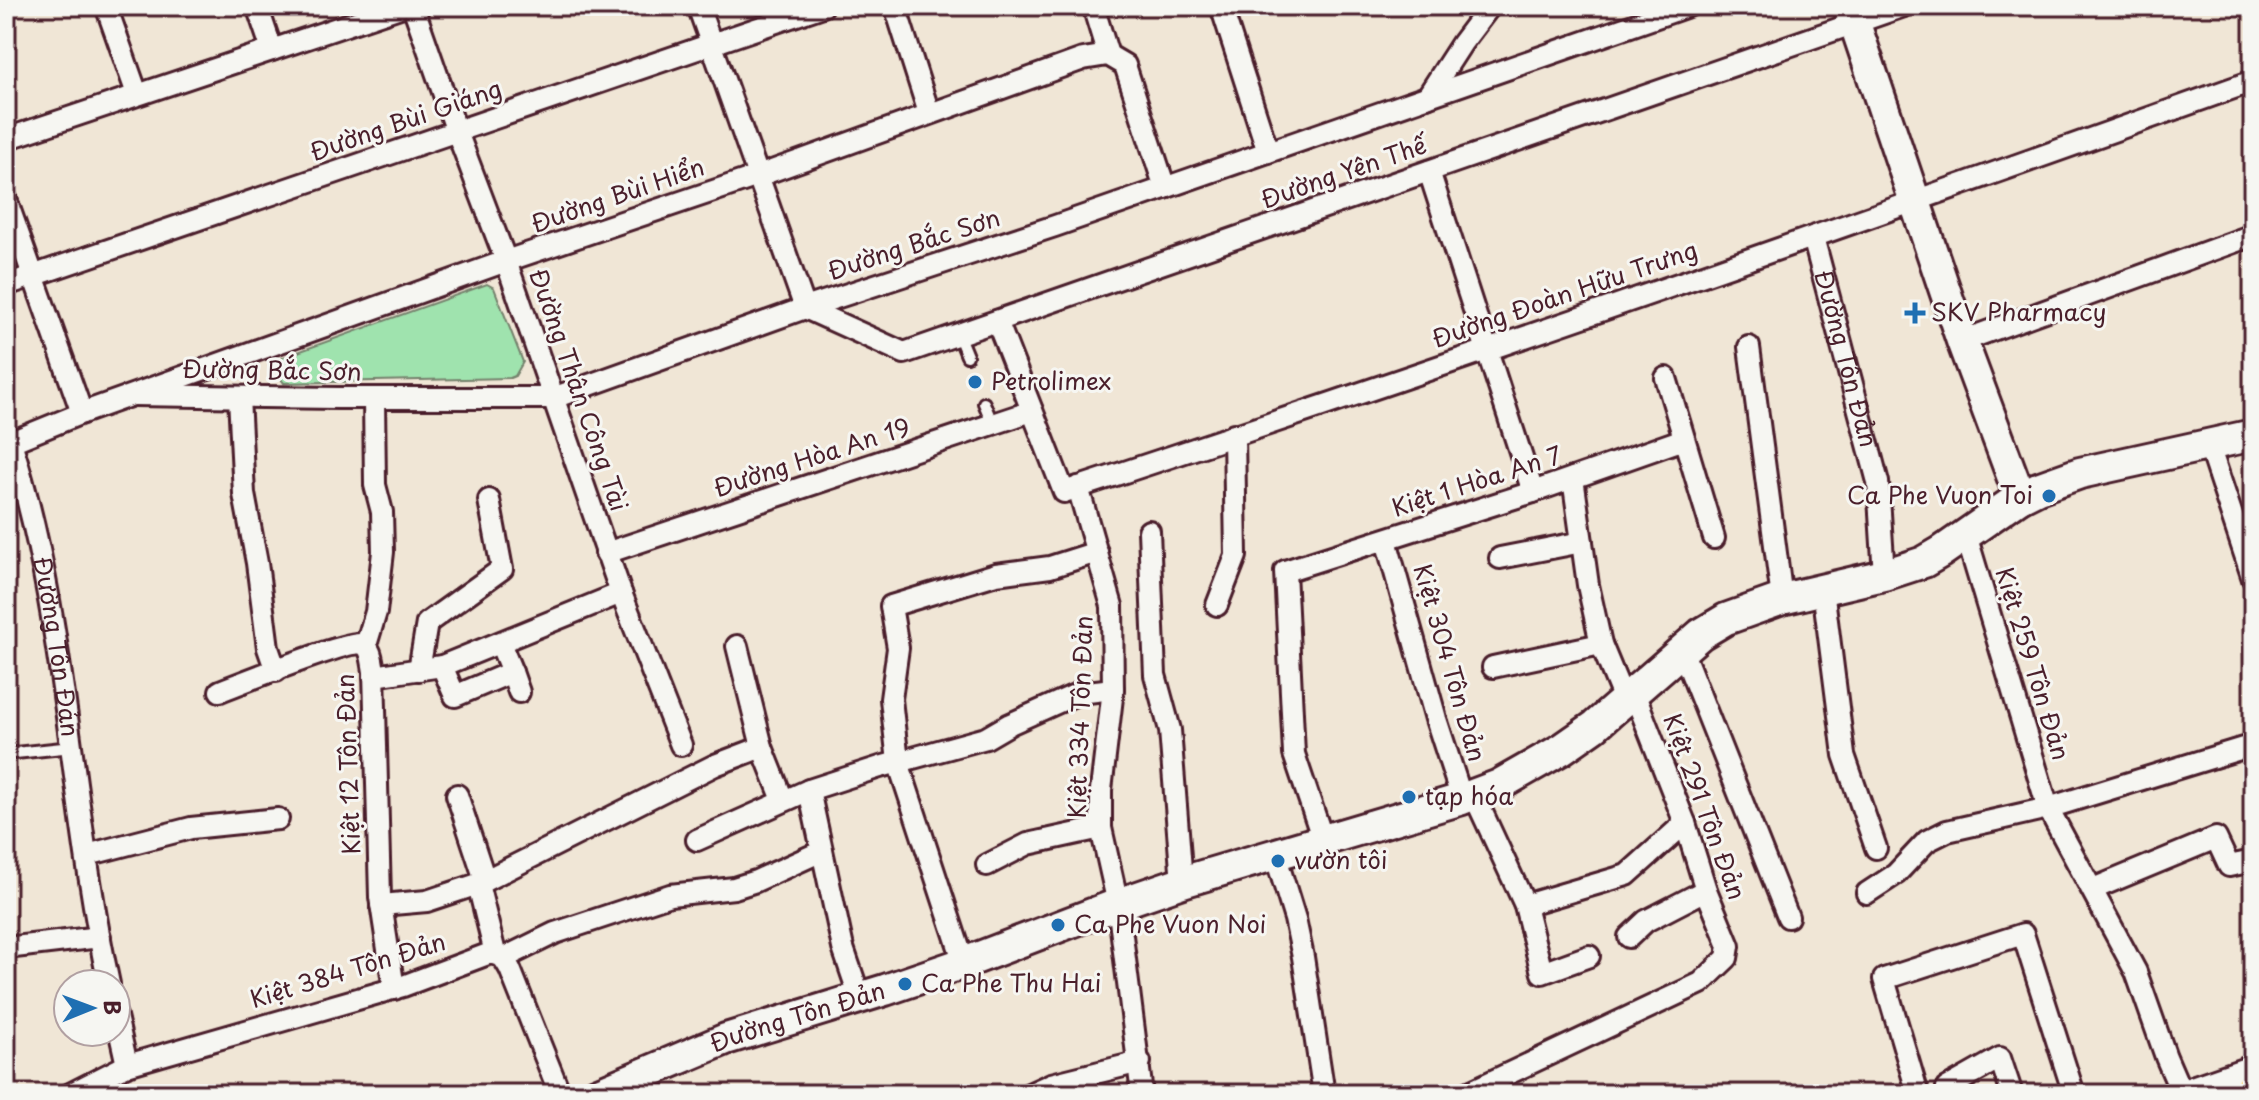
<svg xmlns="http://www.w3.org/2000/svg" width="2259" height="1100" viewBox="0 0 2259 1100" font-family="'Playpen Sans',sans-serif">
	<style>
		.green { fill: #9fe3ae; stroke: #74816c; stroke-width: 2 }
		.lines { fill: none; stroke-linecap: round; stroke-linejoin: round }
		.lane-casing { stroke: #4a1f2b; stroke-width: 16 }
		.street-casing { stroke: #4a1f2b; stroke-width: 26 }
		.secondary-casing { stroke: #4a1f2b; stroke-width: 36 }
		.highway-casing { stroke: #4a1f2b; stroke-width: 44 }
		.lane { stroke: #f6f6f2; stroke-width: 10 }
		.street { stroke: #f6f6f2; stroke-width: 20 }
		.secondary { stroke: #f6f6f2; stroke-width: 30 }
		.highway { stroke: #fdde96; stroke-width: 38 }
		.rail-casing { stroke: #4a1f2b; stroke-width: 9 }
		.rail { stroke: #f6f6f2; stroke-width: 6; stroke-dasharray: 18; stroke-linecap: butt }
		.poi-dot { fill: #1f6fb2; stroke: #f6f6f2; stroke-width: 3 }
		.labels { text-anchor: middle; stroke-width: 6; stroke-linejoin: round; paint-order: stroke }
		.street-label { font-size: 24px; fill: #4a1f2b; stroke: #f6f6f2 }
		.poi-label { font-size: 24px; fill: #4a1f2b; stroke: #f6f6f2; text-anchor: start }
	</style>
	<rect width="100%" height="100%" fill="#f0e6d6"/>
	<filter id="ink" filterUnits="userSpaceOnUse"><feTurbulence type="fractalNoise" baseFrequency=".0125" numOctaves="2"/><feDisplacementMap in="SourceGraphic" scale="16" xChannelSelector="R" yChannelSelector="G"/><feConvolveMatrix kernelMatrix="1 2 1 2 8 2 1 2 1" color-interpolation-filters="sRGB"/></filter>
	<g filter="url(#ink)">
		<path class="green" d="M487,284L494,288L523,362L515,376L510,378L284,383C277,375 278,368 281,358Z"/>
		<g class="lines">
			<defs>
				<path id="lane" d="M958,334L967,356
					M984,403L993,425
					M6,754L72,747"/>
				<g id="street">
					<path d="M106,6L137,94"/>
					<path d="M257,6L272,50"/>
					<path d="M413,6L457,132L506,261L621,593L681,745"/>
					<path d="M698,6L805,308"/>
					<path d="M895,6L929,113"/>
					<path d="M1093,6L1108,55"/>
					<path d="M1221,6L1268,152"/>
					<path d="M1427,97L1462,43L1490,6"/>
					<path d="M6,139L403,6"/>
					<path d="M1429,171L1533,492"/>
					<path d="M6,199L82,413"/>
					<path id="s1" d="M1813,237L1878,482L1884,575"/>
					<path d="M6,285L823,6"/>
					<path d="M805,308L904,353L1904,6"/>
					<path d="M997,321L1064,492C1463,361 1858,222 2253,81"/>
					<path d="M1962,341L2253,235"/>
					<path d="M1749,347L1782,599"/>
					<path d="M1666,378L1714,538"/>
					<path d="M134,395L338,398H553L805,308L1055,226L1688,6"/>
					<path d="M239,397L244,494L257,563L268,648L276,671"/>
					<path id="s2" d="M11,442C67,618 70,805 109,984"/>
					<path d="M6,444L82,413L506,261L758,176L1083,59L1108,55L1125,65L1165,188"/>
					<path d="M2209,446L2253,579"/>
					<path d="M1573,478L1588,585L1601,644L1625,702"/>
					<path d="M1078,487L1112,606L1113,689L1101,790V828L1118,904L1142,1094"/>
					<path d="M1149,531L1155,675L1170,730L1182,882"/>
					<path d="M1966,535L2048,808L2136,972L2166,1057L2182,1094"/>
					<path d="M1386,540L1436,719L1462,799"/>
					<path d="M606,553L1032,411"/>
					<path d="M1500,558L1582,542"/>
					<path d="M1823,589L1844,755L1876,848"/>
					<path d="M1217,605L1236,556L1234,434"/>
					<path d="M366,645L376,612L383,552L382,512L375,485L374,398"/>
					<path d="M737,646L762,747L783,800"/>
					<path d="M1682,650L1788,917"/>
					<path d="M442,666L455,696L512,672L500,643"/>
					<path d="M1493,667L1601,644"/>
					<path d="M419,670L427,623L502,569L489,500"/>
					<path d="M512,672L519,692"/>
					<path d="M374,676L442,666L621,593"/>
					<path d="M220,691C241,683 348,640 362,644C372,647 372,662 374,671L380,897L394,989"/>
					<path d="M809,790L843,948L860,998"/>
					<path d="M457,795L485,880"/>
					<path d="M1474,795L1525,905L1542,973L1589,956"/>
					<path d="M697,840L809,790L880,767L986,738L1010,724L1079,693L1113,689"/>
					<path d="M1323,840L1294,754L1285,571L1533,492L1684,439"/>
					<path d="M1275,854L1295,919L1303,957L1324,1094"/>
					<path d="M87,855L191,828L278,819"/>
					<path d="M987,865L1028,844L1101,828"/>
					<path d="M478,884L495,953"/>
					<path d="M2093,889L2216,838L2229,866L2253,861"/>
					<path d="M1867,893L1896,874L1927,841L1947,831L2048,808L2253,745"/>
					<path d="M381,905L427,901L478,884L715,765L762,747"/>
					<path d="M1525,905L1627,875L1685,823"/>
					<path d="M1629,937L1646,921L1706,890"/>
					<path d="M6,948L100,937"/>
					<path d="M504,958L555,933L670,895L734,888L756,881L822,851"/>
					<path d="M964,963L898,762L891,699L898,648L891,606L996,574L1050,567L1097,552"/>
					<path d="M116,1016L127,1065"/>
					<path d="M70,1094L127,1065L403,986L488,954C501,953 504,958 510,969L560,1094"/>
					<path d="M1029,1094L1051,1084L1140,1062"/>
					<path d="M1465,1094L1701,983L1727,958L1729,946L1706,890L1685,823L1634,693"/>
					<path d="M1918,1094L1884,979L2023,934L2074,1094"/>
					<path d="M1949,1094L1947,1088L2000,1058L2012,1094"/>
				</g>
				<g id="secondary">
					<path d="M1849,6L1962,341L2020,497"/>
					<path id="s3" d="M596,1094L726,1039L885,990L964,963L1118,904L1182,882L1462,799L1499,785L1562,749L1595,726L1701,634L1726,619L1782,599L1884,575L1924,562L1941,552L2020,497L2038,488L2080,473L2253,435"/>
					<path d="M2187,1094L2253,1071"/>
				</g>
				<path id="highway" d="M2250,1094L2253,1093"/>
			</defs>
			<use href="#lane" class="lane-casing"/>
			<use href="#street" class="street-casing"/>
			<use href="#secondary" class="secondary-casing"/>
			<use href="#highway" class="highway-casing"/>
			<use href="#lane" class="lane"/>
			<use href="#street" class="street"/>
			<use href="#secondary" class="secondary"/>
			<use href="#highway" class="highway"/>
			<defs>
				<path id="rail" d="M2222,1094L2253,1083"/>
			</defs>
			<use href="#rail" class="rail-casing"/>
			<use href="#rail" class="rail"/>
		</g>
	</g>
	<g class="poi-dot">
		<path d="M1911 301h8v8h8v8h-8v8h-8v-8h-8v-8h8z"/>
		<circle cx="975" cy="382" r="8"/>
		<circle cx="2049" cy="496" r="8"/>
		<circle cx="1409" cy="797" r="8"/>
		<circle cx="1278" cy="861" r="8"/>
		<circle cx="1058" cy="925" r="8"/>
		<circle cx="905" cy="984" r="8"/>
	</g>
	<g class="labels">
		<g class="street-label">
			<text transform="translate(406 121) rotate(-19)" y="8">Đường Bùi Giáng</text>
			<text transform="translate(1344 173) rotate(-19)" y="8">Đường Yên Thế</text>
			<text transform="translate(618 196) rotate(-19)" y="8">Đường Bùi Hiển</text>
			<text transform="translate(914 245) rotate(-18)" y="8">Đường Bắc Sơn</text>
			<text transform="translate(1565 295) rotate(-19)" y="8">Đường Đoàn Hữu Trưng</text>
			<text dy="8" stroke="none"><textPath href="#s1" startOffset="126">Đường Tôn Đản</textPath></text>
			<text transform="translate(272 371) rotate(1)" y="8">Đường Bắc Sơn</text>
			<text transform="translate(578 390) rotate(71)" y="8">Đường Thân Công Tài</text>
			<text transform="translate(812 458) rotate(-18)" y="8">Đường Hòa An 19</text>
			<text transform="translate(1477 482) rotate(-18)" y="8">Kiệt 1 Hòa An 7</text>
			<text dy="8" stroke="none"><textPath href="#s2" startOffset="210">Đường Tôn Đản</textPath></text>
			<text transform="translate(1449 663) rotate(74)" y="8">Kiệt 304 Tôn Đản</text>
			<text transform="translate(2032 664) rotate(73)" y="8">Kiệt 259 Tôn Đản</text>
			<text transform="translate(1081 717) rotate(-88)" y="8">Kiệt 334 Tôn Đản</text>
			<text transform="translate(349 764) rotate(-92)" y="8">Kiệt 12 Tôn Đản</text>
			<text transform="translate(1704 807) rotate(70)" y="8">Kiệt 291 Tôn Đản</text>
			<text transform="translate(348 971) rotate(-17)" y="8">Kiệt 384 Tôn Đản</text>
			<text dy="8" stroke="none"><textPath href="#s3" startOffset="216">Đường Tôn Đản</textPath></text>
		</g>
		<g class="poi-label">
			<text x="1931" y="321">SKV Pharmacy</text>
			<text x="991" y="390">Petrolimex</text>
			<text x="2033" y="504" text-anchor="end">Ca Phe Vuon Toi</text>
			<text x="1425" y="805">tạp hóa</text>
			<text x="1294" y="869">vườn tôi</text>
			<text x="1074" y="933">Ca Phe Vuon Noi</text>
			<text x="921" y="992">Ca Phe Thu Hai</text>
		</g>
	</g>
	<rect width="2259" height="1100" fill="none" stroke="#f6f6f2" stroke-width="32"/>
	<rect x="16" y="16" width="2227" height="1068" fill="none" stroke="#4a1f2b" stroke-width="3" filter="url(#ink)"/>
	<g transform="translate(92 1008) rotate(89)"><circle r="38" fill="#f6f6f2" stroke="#b1a0a2" stroke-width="2"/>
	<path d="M0-6L14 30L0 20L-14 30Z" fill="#1f6fb2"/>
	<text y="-12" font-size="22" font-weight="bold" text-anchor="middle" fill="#4a1f2b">B</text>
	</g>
</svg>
